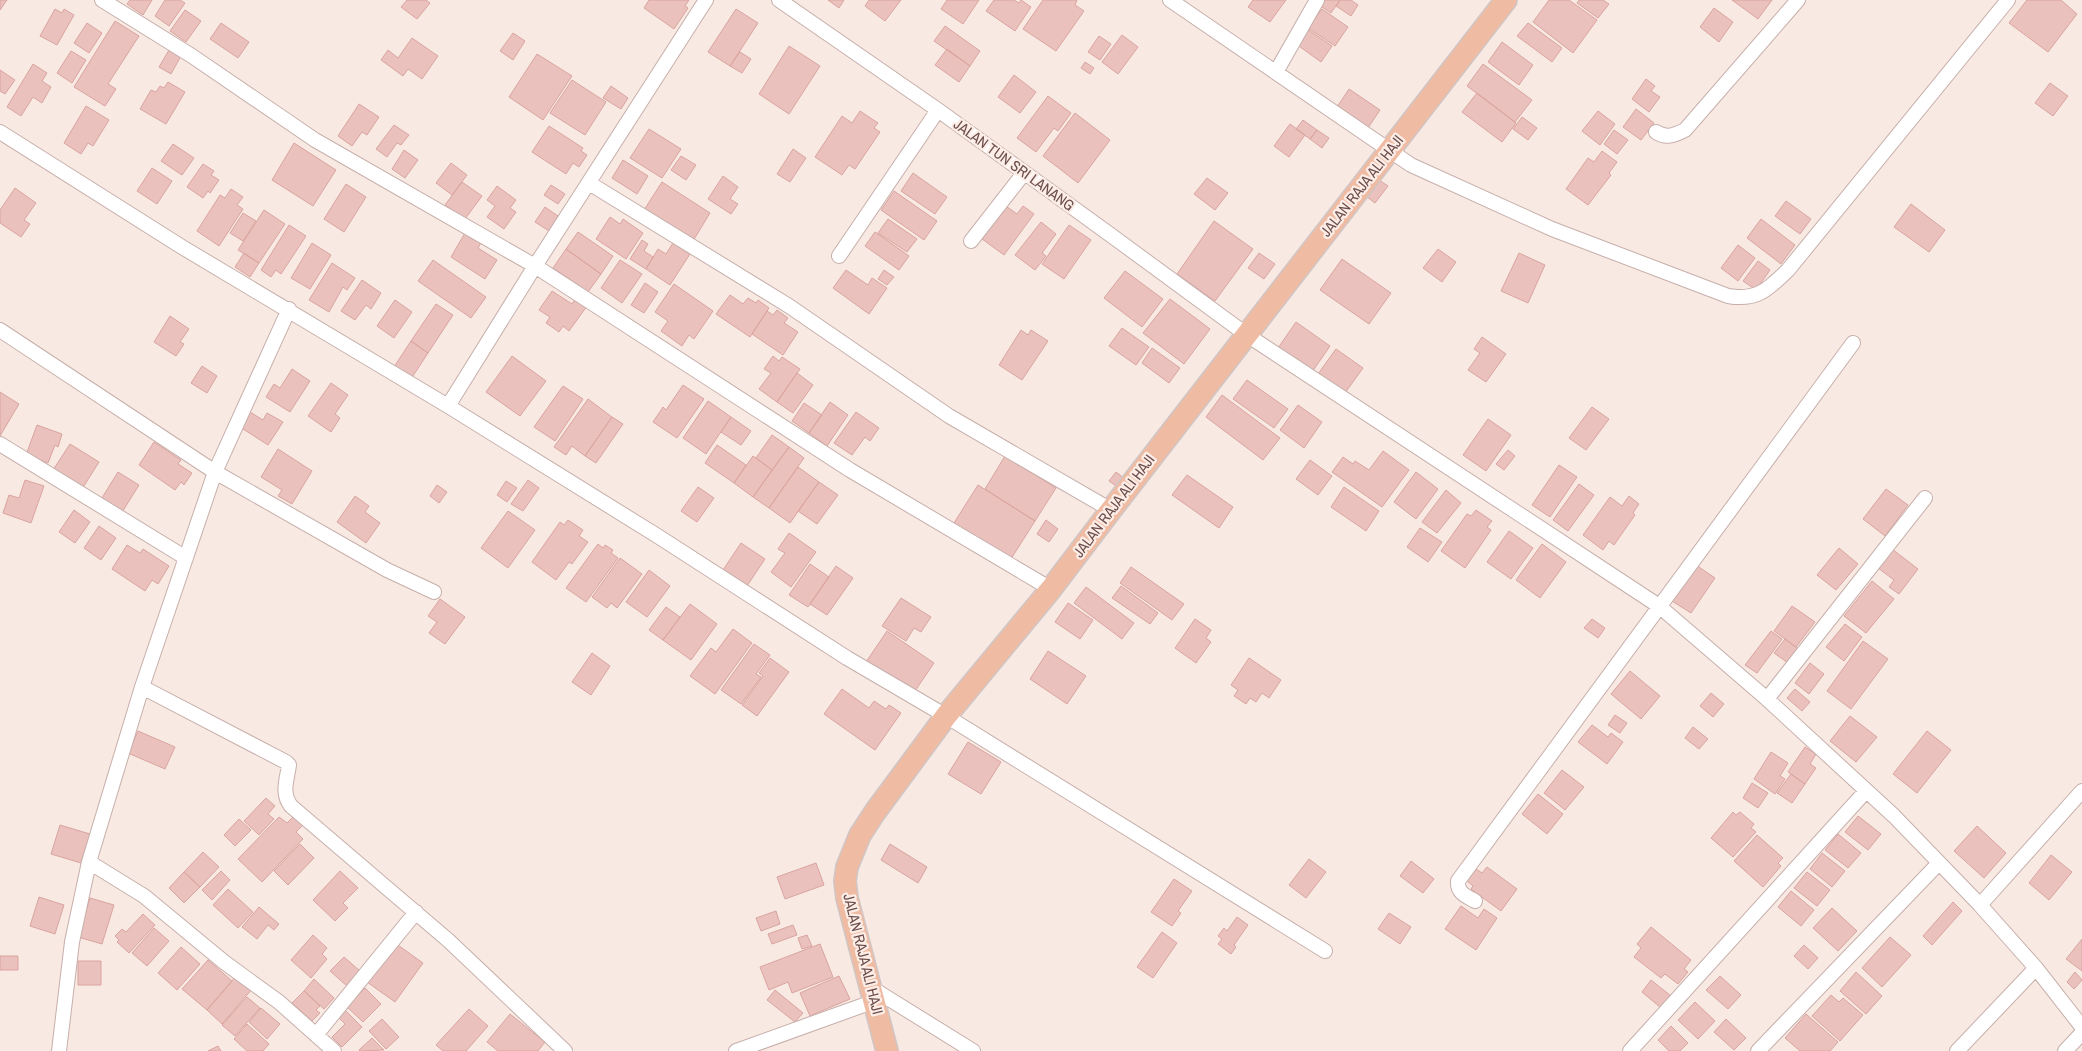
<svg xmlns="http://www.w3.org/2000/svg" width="2082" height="1051" viewBox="0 0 2082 1051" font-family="'Archivo Narrow',sans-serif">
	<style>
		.building { fill: #eac1bd; stroke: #daa4a0 }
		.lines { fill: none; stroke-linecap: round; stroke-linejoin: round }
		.minor-casing { stroke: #c7afab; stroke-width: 16 }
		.primary-casing { stroke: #d0c6c6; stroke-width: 24 }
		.minor { stroke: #fff; stroke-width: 14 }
		.primary { stroke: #efbba2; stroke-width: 21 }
		.labels { text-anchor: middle; stroke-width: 4.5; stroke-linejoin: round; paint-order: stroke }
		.street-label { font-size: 15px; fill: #6c4e4c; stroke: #fcede7 }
	</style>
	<rect width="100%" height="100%" fill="#f8e9e2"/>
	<path class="building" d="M0,0H7L0,10Z
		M130,0H152L143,15L127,4Z
		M165,0H180L185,3L169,26L155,16Z
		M407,0H426L430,3L417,19L401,7Z
		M649,0H689L685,6L688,8L674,29L644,8Z
		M828,0H844L839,8Z
		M869,0H901L885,21L865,6Z
		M947,0H979L963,24L941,9Z
		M994,0H1014L1019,3L1021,0L1031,7L1015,31L986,11Z
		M1043,0H1077L1075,5L1084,11L1056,51L1023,29Z
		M1253,0H1286L1270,22L1248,7Z
		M1318,0H1340L1331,13L1316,3Z
		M1340,0H1351L1358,5L1351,16L1336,6Z
		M1549,0H1569L1597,20L1573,53L1533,22Z
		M1579,0H1603L1609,4L1598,18L1577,3Z
		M1732,0H1772L1758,19Z
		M2027,0H2061L2077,14L2048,52L2009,23Z
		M1714,8L1733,22L1719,42L1700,27Z
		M55,9L62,13L64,9L74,15L57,45L40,36Z
		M736,9L758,23L730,66L708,52Z
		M1322,9L1348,27L1335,46L1308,28Z
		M185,10L201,21L186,42L170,31Z
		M115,21L139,36L108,84L116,89L105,106L74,87Z
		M87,23L102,33L89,53L74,43Z
		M221,23L249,42L238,58L210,39Z
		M1528,23L1562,48L1552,62L1517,36Z
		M945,26L980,51L970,66L934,41Z
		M1307,29L1332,46L1321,62L1296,44Z
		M513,33L525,41L513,60L500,51Z
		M1122,35L1138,47L1118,74L1102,62Z
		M1099,36L1111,44L1100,60L1088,52Z
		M412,38L438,56L422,79L408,69L403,76L381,60L388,50L398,58Z
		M1502,42L1533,65L1519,85L1488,62Z
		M789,46L820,66L789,114L759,94Z
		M947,49L970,66L959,82L935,65Z
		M169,50L181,56L171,74L159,67Z
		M71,51L86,60L72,83L57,73Z
		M740,52L751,59L742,73L730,66Z
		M537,54L572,76L543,120L509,97Z
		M1085,62L1094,68L1090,74L1081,68Z
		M33,64L47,73L42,81L51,87L42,103L33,97L21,116L7,107Z
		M1483,64L1532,100L1515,122L1467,86Z
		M0,70L15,80L5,94L0,91Z
		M1014,75L1036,92L1020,113L998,97Z
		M1646,79L1655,86L1651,91L1660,97L1649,112L1632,99Z
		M572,80L606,102L585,135L550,113Z
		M168,82L185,92L166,124L140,109L151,90L156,92L160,86L164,88Z
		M2050,83L2068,96L2053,116L2035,103Z
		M611,86L628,98L621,109L603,98Z
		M1349,89L1380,110L1368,128L1337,107Z
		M1477,93L1516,123L1502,142L1462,112Z
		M1048,96L1071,113L1058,131L1054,128L1036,152L1017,138Z
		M359,104L379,117L367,135L362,132L352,146L338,136Z
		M86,106L109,120L93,146L88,143L81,154L64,143Z
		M1636,109L1654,123L1641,140L1623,127Z
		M860,111L878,123L874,128L880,132L855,169L849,165L842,175L815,157L842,116L852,123Z
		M1598,111L1615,124L1600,145L1582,131Z
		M1075,113L1110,140L1078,183L1043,156Z
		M1522,117L1537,128L1528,140L1513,129Z
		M1303,120L1317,130L1310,139L1296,129Z
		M1290,124L1305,135L1289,157L1274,146Z
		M394,125L409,135L401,145L397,143L387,157L376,149Z
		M549,126L583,148L581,151L587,155L579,167L573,163L566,174L532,152Z
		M649,129L681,149L662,178L630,158Z
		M1317,130L1329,138L1322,148L1310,139Z
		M1614,130L1628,140L1617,154L1604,144Z
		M294,143L336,170L313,206L272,180Z
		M173,144L194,158L182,175L161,161Z
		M793,149L806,158L790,182L777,174Z
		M404,150L418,160L405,178L392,169Z
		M1602,151L1617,162L1609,173L1611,175L1588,205L1566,189L1588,158L1594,162Z
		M681,156L696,165L686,180L671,170Z
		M623,160L648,176L637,194L612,178Z
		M451,163L467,175L452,195L436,183Z
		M203,164L214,171L211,175L219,180L210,193L208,191L203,198L187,187Z
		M152,168L172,181L157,204L137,191Z
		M913,173L947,197L935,214L901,191Z
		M723,176L738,187L730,199L738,204L731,214L708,199Z
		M1207,178L1228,193L1215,210L1194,194Z
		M1379,180L1388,186L1375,203L1367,197Z
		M462,182L482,196L465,219L445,205Z
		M662,182L710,213L693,241L644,210Z
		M346,184L366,197L344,232L324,219Z
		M551,185L565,194L558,204L544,195Z
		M497,186L516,200L510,208L516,212L504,229L487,217L495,206L487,200Z
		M15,188L36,203L24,220L30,224L21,237L0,223V210Z
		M231,189L243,197L237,205L243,209L219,246L197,231L220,195L225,198Z
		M894,191L937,221L924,240L881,210Z
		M1786,201L1811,219L1800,234L1775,216Z
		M1911,204L1945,230L1929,252L1894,227Z
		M1006,206L1017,214L1023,206L1034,214L1004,255L982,239Z
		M545,207L558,216L549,231L535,222Z
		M264,210L285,224L259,263L238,250Z
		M243,213L256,221L243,241L230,233Z
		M610,217L620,224L623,219L643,233L626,259L596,239Z
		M888,219L917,239L907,252L878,233Z
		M1761,219L1795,245L1781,264L1747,238Z
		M1214,221L1253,249L1215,301L1177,274Z
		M1041,222L1056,234L1042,253L1046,256L1035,270L1015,255Z
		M289,225L306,236L281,274L276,270L271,277L261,270Z
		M1069,225L1091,240L1064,279L1042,264Z
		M578,232L613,256L601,274L566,249Z
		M875,232L909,256L899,270L865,246Z
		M465,233L481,243L478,248L497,260L485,279L451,257Z
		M642,240L648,244L644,251L653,257L646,269L630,259Z
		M312,243L331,255L310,289L291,278Z
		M673,243L690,254L670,285L646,269L658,249L666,254Z
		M1738,245L1755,258L1738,281L1721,268Z
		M566,249L601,274L588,292L553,268Z
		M1438,249L1456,262L1442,282L1423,268Z
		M244,253L259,263L250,277L235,267Z
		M1259,253L1275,264L1264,279L1248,268Z
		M1519,253L1545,265L1528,303L1501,291Z
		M1342,259L1391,293L1369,324L1320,290Z
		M433,260L486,297L471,318L418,281Z
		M620,260L642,274L622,303L601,288Z
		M1758,261L1770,270L1756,290L1743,281Z
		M332,263L355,278L347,290L343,287L329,312L309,300Z
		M846,270L868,285L872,278L887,288L869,314L833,288Z
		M884,270L894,277L887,285L878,279Z
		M1125,271L1163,299L1142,327L1104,298Z
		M362,280L381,293L371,309L366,305L355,320L341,311Z
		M645,283L658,292L644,313L631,305Z
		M674,284L713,311L694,339L689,335L682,346L661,331L668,321L655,312Z
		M552,291L572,304L576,298L587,306L569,331L563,326L559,332L546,323L550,317L539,310Z
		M730,295L743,304L748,298L756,303L758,300L769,308L750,337L716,314Z
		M1170,299L1210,329L1184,364L1143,333Z
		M395,300L412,312L394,338L377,326Z
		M436,304L453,315L428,353L411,341Z
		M777,310L788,318L784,323L798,332L783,355L752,334L767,311L773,315Z
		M170,316L189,329L180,342L184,344L176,356L154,342Z
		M1296,322L1330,346L1312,372L1278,348Z
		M1122,328L1149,347L1136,365L1109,346Z
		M1021,330L1028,335L1031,330L1048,341L1022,380L999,365Z
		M1482,337L1506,354L1486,382L1468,370L1480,353L1474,349Z
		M411,341L428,353L409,382L392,370Z
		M1152,348L1180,368L1169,383L1142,363Z
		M1336,349L1363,368L1345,393L1318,374Z
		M512,356L546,381L520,416L486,392Z
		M773,356L779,361L782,357L800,369L777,402L759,389L771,373L764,369Z
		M202,366L217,376L207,393L191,383Z
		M292,369L310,381L290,412L266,397L274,384L280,388Z
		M797,373L813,385L793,413L777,402Z
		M1247,380L1288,409L1274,428L1233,399Z
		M331,383L348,395L335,414L340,418L331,432L308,416Z
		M683,385L704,399L677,438L653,422L663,407L666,410Z
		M563,386L583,399L555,441L534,427Z
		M0,392L19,404L0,436Z
		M1222,395L1280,438L1263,460L1206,417Z
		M588,399L612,417L585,456L572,446L566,455L554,447Z
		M708,401L731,417L706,454L683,438Z
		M830,402L848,415L827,446L809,433Z
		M804,403L822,415L809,433L792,421Z
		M1298,405L1322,422L1304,448L1280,430Z
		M1592,407L1609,419L1586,450L1569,438Z
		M250,412L263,420L267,413L283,422L268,445L240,427Z
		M856,412L879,428L870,441L865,437L852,455L834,443Z
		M612,417L623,424L596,463L585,456Z
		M731,417L751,431L741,445L721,432Z
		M1488,419L1511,435L1486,471L1463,455Z
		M37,425L62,434L58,447L55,445L48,463L26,455Z
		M772,435L789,447L772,470L756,458Z
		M154,442L181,460L178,464L192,473L184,485L181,482L175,490L139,465Z
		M70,444L99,462L82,489L53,470Z
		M717,445L746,465L734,483L705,463Z
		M789,447L804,458L769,508L753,497Z
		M278,449L312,471L292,504L278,496L282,490L261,477Z
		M1508,450L1515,456L1504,470L1496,464Z
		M1383,451L1409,470L1382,507L1332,472L1343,457L1353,464L1355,461L1369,470Z
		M753,456L772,470L753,497L734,483Z
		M1005,456L1056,488L1035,521L985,489Z
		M1310,460L1332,476L1318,495L1296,479Z
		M1559,465L1577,477L1550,517L1532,505Z
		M798,467L819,482L790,523L769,508Z
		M118,472L139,485L121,514L100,501Z
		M1116,472L1128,481L1122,490L1109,481Z
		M1416,472L1438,489L1416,519L1394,502Z
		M1187,475L1233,507L1219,528L1172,495Z
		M25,480L44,486L31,523L3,513L9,495L19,498Z
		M528,480L539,488L523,511L511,504Z
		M506,481L517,488L507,502L497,495Z
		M819,482L838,495L817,524L798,511Z
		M1579,484L1594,495L1568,531L1553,520Z
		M437,485L447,492L439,503L430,496Z
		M978,485L1035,521L1009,562L952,526Z
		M698,487L714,498L697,522L681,511Z
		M1344,487L1379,511L1366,531L1331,507Z
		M1886,489L1908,505L1885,536L1863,519Z
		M1446,490L1461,503L1437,533L1422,522Z
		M355,496L369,506L365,512L380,523L366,543L337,522Z
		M1629,496L1639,504L1633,513L1635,515L1614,545L1609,541L1603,550L1583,535L1610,497L1622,506Z
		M74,510L90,522L75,543L59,532Z
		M1476,510L1492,521L1487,527L1491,530L1465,568L1441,551L1467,514L1471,516Z
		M508,511L535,530L508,568L481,548Z
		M568,520L583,530L579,536L588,542L572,564L569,562L556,580L532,562L560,522L564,525Z
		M1046,520L1058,529L1049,542L1037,534Z
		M99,526L116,538L101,560L84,548Z
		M1420,528L1442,542L1428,562L1407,547Z
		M1509,531L1533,548L1511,579L1487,562Z
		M789,533L816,552L791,587L771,572L785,553L778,549Z
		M741,543L765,559L747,586L723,570Z
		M598,544L603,548L605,545L613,550L611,553L618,558L586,602L566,588Z
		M1542,544L1566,562L1540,598L1516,580Z
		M127,545L140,553L143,549L169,566L158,584L152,580L145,591L112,569Z
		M1839,548L1858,564L1836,590L1817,575Z
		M1892,549L1918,569L1899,594L1889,587L1894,580L1878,568Z
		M620,558L642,574L617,608L611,603L607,608L592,597Z
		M810,564L829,577L808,607L789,595Z
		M1696,565L1715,578L1691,613L1672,601Z
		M836,566L853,578L827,615L810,604Z
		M1131,567L1184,604L1172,620L1120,583Z
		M649,570L670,586L647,617L626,602Z
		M1872,581L1894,599L1866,633L1844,616Z
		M1121,586L1158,613L1150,624L1112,598Z
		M1086,587L1134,623L1122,639L1074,603Z
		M901,598L931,617L921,632L914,628L906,641L882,626Z
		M440,599L465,617L445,644L429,633L437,622L428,616Z
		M1068,603L1093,620L1080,639L1055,622Z
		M690,604L717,624L691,660L663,640Z
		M1792,606L1815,622L1796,647L1774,631Z
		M666,607L680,617L663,640L649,630Z
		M1195,619L1211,630L1206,638L1211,642L1196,663L1175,648Z
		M1592,619L1605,628L1598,638L1584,628Z
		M1845,624L1862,637L1844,661L1826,647Z
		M733,629L752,643L715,694L690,676L711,648L716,652Z
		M887,631L934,663L913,694L866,662Z
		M1771,631L1782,639L1757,673L1745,665Z
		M1785,639L1798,649L1788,663L1774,653Z
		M1863,641L1888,659L1851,709L1827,691Z
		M754,644L770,655L756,674L761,677L741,704L721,690Z
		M1048,651L1086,676L1067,704L1030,679Z
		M592,653L610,666L591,695L572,682Z
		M770,658L789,672L757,716L742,705L763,676L759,673Z
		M1249,658L1281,680L1269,698L1262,693L1256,702L1250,698L1246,704L1234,696L1238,690L1231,685Z
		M1810,663L1824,674L1809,694L1795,683Z
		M1630,671L1660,696L1641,719L1611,694Z
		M842,689L869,708L874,701L886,709L889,705L901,713L875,750L824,714Z
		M1795,689L1810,702L1802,711L1787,698Z
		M1711,693L1724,704L1713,717L1700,706Z
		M1615,715L1627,723L1620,733L1608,725Z
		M1850,716L1877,737L1856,762L1830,741Z
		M1592,725L1608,737L1611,733L1623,742L1607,764L1578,742Z
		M1693,727L1708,739L1699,749L1685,738Z
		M138,731L175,747L165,769L128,753Z
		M1927,731L1951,750L1917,793L1893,774Z
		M968,742L1001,762L981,794L948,774Z
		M1805,747L1816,754L1810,764L1816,768L1805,784L1788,772Z
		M1771,752L1788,763L1780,776L1785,779L1775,794L1754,779Z
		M1562,770L1584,787L1565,810L1544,793Z
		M1791,774L1805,784L1792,803L1777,793Z
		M1752,783L1768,793L1758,808L1743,798Z
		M1538,794L1563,814L1547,834L1522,814Z
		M266,798L275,806L268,814L274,819L259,835L244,821Z
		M1733,812L1736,815L1740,812L1754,824L1751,828L1756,832L1733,857L1711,838Z
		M294,816L303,825L296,832L303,839L262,882L238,859L279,817L287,823Z
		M1858,816L1881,834L1868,850L1845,832Z
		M239,819L251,830L235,846L224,835Z
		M60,825L90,834L81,863L51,854Z
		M1977,826L2006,853L1984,878L1954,851Z
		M1838,834L1861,853L1848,868L1825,850Z
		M1757,835L1783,858L1778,863L1781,866L1763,887L1734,861Z
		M300,844L314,858L288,885L274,871Z
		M890,844L927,867L918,883L881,860Z
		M203,852L219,867L200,887L184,872Z
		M1822,853L1845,871L1832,887L1810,869Z
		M2051,855L2072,872L2049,900L2029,883Z
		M1309,859L1326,872L1306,898L1289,885Z
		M1411,861L1434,879L1423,893L1400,876Z
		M816,863L824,885L785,899L777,877Z
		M1487,867L1517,889L1501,911L1471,889L1473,886L1467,881L1476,869L1482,873Z
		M221,871L230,880L212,900L202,890Z
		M340,871L358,888L343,903L348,908L335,921L313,900Z
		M184,872L200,887L184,903L169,888Z
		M1807,872L1830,890L1817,906L1794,888Z
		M1174,879L1192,891L1178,911L1181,913L1172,926L1151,912Z
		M228,889L253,912L238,928L213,905Z
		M1791,891L1814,910L1801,926L1778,907Z
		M39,897L64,905L55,934L30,926Z
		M90,898L114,905L102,944L78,937Z
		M1953,902L1962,911L1932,945L1923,936Z
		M1461,906L1478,918L1484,909L1497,918L1476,950L1445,929Z
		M259,907L279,924L274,930L268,925L257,939L242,927Z
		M1832,908L1857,931L1838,951L1813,928Z
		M776,911L780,924L761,931L756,918Z
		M1389,913L1411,927L1400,944L1378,929Z
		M143,914L155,925L129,953L117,942L119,940L115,936L122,929L126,932Z
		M1237,917L1248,925L1234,945L1236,947L1231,954L1218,944L1222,939L1218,936L1224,928L1227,931Z
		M793,925L797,935L772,944L768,934Z
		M1651,927L1691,960L1684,969L1688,972L1678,984L1665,974L1661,978L1634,957L1641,948L1637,944Z
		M154,928L169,941L147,966L132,953Z
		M1162,932L1177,943L1153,978L1137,967Z
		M313,935L327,948L322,954L327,959L311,978L291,960Z
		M807,935L812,946L802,949L798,938Z
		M1890,937L1911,955L1882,987L1862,968Z
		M2082,939V971L2066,959Z
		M395,943L423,963L395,1002L367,982Z
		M820,944L833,977L792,993L788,982L769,990L760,967Z
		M1804,945L1818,958L1808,969L1794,956Z
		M181,947L200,964L177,990L158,973Z
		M0,956H18V970H0Z
		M344,957L360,971L347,986L330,971Z
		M208,960L232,981L207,1010L182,989Z
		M78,961H101V985H78Z
		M1856,972L1882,996L1866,1014L1840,991Z
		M2075,972L2082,980L2074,989L2067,982Z
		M237,975L253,988L222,1024L207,1010Z
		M839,976L850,999L810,1016L800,993Z
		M1720,976L1741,995L1728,1009L1706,990Z
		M314,979L334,998L324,1009L304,991Z
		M1651,980L1671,996L1661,1008L1642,992Z
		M365,988L381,1004L363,1022L347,1007Z
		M775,990L803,1013L795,1022L767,1000Z
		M304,991L320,1006L316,1010L320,1013L312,1021L292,1003Z
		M1831,995L1839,1002L1843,998L1863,1015L1840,1041L1812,1016Z
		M247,997L260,1008L235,1036L222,1025Z
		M1695,1002L1715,1021L1698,1039L1678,1020Z
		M261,1008L280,1024L267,1039L249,1022Z
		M344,1009L362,1027L342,1047L332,1037L345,1024L337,1016Z
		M469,1009L488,1026L466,1051H443L436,1045Z
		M510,1014L545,1042L538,1051H498L487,1042Z
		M1806,1014L1838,1042L1830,1051H1800L1785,1038Z
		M382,1019L399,1037L386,1049L369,1031Z
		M1726,1019L1746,1038L1734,1050L1714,1032Z
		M247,1024L269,1044L263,1051H247L234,1039Z
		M1671,1026L1688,1043L1680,1051H1669L1658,1040Z
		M372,1038L384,1050L360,1051L359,1050Z
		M218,1046L221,1051H208Z"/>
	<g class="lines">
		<defs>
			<path id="minor" d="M102,0L192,56L315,140L535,266L850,470L1051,589
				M779,0L938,110L1112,236L1247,335L1659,606L1767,699L1894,816L1980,905L2036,968L2082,1027
				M1170,0L1411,165L1552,229L1728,296C1758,301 1768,289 1788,270L2008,0
				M1276,72L1317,0
				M0,132L182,247L448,406L656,535L847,658L946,716L1325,951
				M1656,132C1667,139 1674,135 1685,130L1798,0
				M589,183L789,306L949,416L1111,510
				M971,241L1024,173
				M839,256L938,110
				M0,330L215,472L387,570L434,592
				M448,406L535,266L706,0
				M0,444L186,558
				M142,687L286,762L289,765C287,780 281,793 291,806L449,941L565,1051
				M1767,699L1925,498
				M89,862L144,896L224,962L279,1002L334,1051
				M1475,901C1466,896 1457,893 1458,881L1853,343
				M1980,905L2082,791
				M870,987L973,1051
				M316,1035L416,912
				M59,1051L72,942L89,862L142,687L215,472L289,309
				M736,1051L875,1001
				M1630,1051L1866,791
				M1758,1051L1939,863
				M1957,1051L2036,968
				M2065,1051L2082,1033"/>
			<path id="primary" d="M887,1051L847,898L845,881L847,867L860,835L875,812L946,716L1051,589L1111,510L1506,0"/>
		</defs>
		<use href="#minor" class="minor-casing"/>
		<use href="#primary" class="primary-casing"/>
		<use href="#minor" class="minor"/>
		<use href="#primary" class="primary"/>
	</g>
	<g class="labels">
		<g class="street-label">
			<text transform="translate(1014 165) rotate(36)" y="5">JALAN TUN SRI LANANG</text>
			<text transform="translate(1362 186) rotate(-52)" y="5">JALAN RAJA ALI HAJI</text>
			<text transform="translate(1114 506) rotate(-53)" y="5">JALAN RAJA ALI HAJI</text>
			<text transform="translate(863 954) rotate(76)" y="5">JALAN RAJA ALI HAJI</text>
		</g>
	</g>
</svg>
